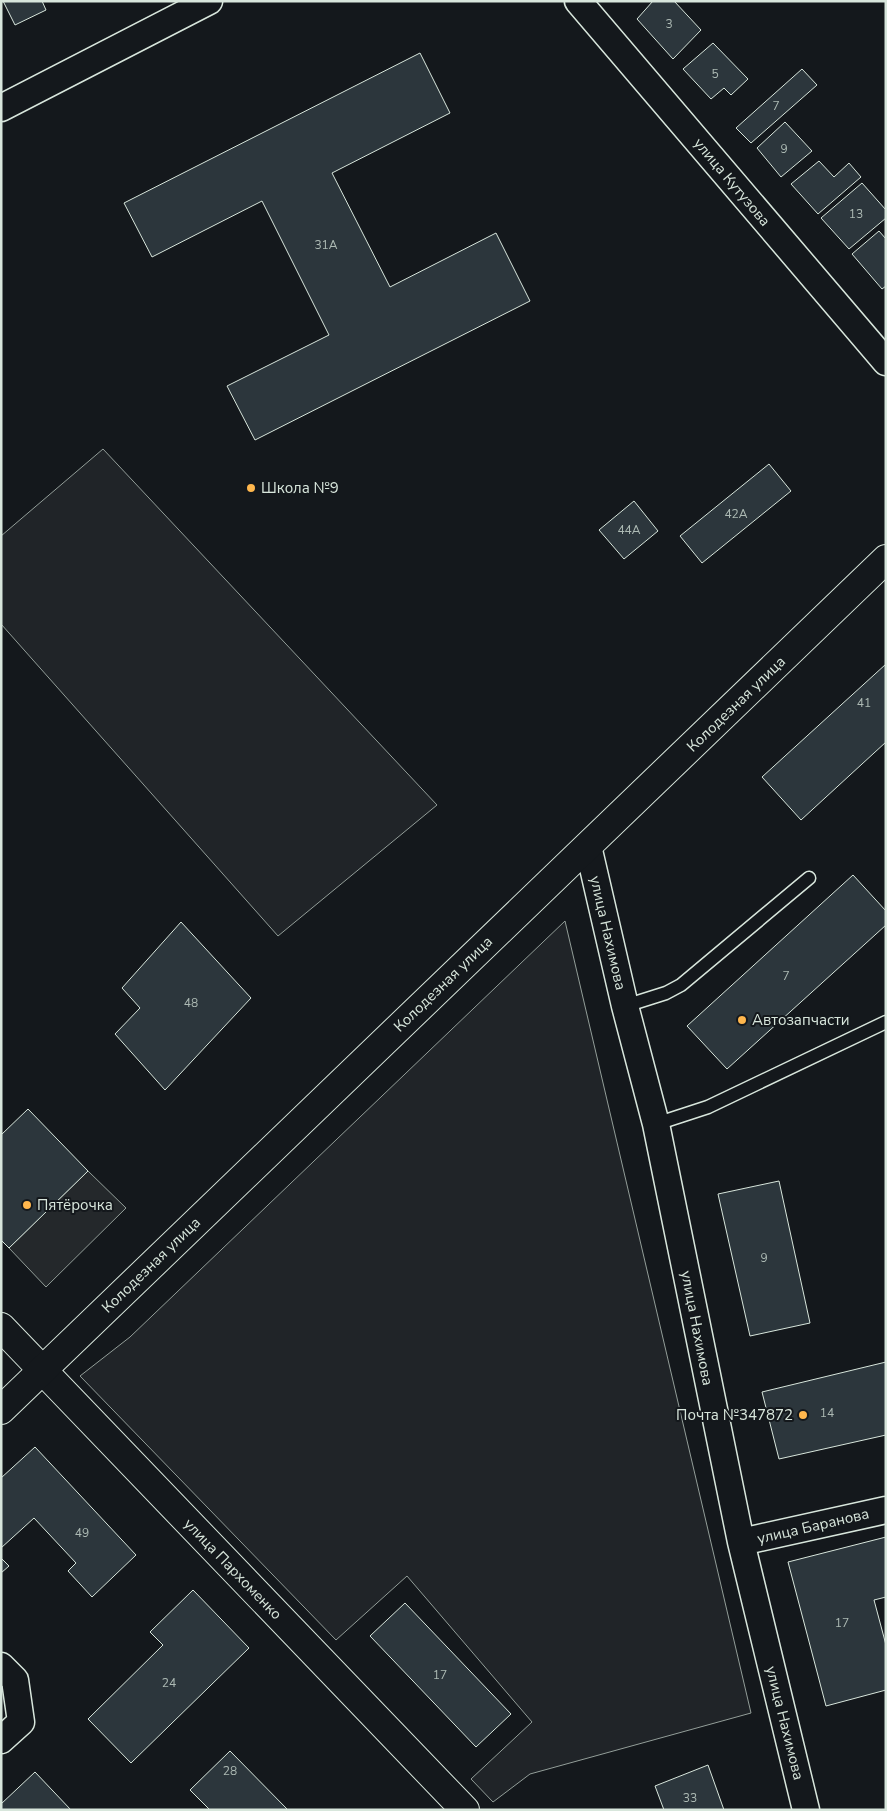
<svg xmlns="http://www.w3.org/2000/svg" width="887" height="1811" viewBox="0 0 887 1811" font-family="'Nunito Sans',sans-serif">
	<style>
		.green { fill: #202428; stroke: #939e99 }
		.parking { fill: #24282b; stroke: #939e99 }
		.building { fill: #2c363c; stroke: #d8e6dc }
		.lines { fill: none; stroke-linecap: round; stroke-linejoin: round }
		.service-casing { stroke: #d8e6dc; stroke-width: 15 }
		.minor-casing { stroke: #d8e6dc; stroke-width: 29 }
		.tertiary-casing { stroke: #d8e6dc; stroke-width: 30 }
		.secondary-casing { stroke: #d8e6dc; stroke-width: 30 }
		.service { stroke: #14181c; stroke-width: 12 }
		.minor { stroke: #14181c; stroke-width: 26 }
		.tertiary { stroke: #14181c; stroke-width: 28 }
		.secondary { stroke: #14181c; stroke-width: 28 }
		.poi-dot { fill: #ffb74d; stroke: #14181c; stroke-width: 2 }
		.labels { text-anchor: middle; stroke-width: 4; stroke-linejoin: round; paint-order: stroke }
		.number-label { font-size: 12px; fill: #adbab4 }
		.street-label { font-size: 15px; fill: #d8e6dc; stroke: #14181c }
		.poi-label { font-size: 15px; fill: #d8e6dc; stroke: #14181c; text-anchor: start }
	</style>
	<rect width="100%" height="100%" fill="#14181c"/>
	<path class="green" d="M103,449L437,805L278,936L1,624V536Z
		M565,921L751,1713L530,1774L493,1802L471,1779L532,1722L407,1576L336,1640L80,1376L130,1337Z"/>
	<path class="parking" d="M88,1171L126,1208L46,1287L9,1248Z"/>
	<path class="building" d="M3,1H42L46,10L15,25Z
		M653,1H674L701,30L673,59L637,19Z
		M713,43L748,79L731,95L724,88L711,99L683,69Z
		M420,53L450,113L332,173L390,287L496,233L530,301L255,440L227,386L329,335L262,201L152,257L124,203Z
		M802,69L817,85L751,143L736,128Z
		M785,122L812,151L781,177L757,148Z
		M819,161L834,177L849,163L861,177L818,214L791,184Z
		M862,183L886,210V218L849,249L821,218Z
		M879,231L886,239V286L882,289L852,254Z
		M769,464L791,491L702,563L680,536Z
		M634,501L658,531L624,559L599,530Z
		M886,664V742L801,820L762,777Z
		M853,875L886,911V925L727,1069L687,1026Z
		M181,922L251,998L165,1090L115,1034L140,1008L122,988Z
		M28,1109L88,1171L9,1248L1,1240V1135Z
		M779,1181L810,1323L750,1336L718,1194Z
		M886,1362V1435L779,1459L762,1392Z
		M35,1447L136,1555L92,1597L68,1571L76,1563L34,1518L1,1548V1478Z
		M886,1537V1597L874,1600L886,1645V1690L826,1706L788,1562Z
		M1,1558L9,1566L1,1573Z
		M193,1590L249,1648L131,1763L88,1719L163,1645L150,1632Z
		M405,1603L511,1714L476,1747L370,1636Z
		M230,1751L288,1810H210L190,1790Z
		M708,1765L724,1810H664L655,1786Z
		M35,1772L71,1810H1V1804Z"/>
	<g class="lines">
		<defs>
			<path id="service" d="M625,1006L666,993L681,985L809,878
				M656,1124L708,1107L886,1022"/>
			<path id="minor" d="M578,1L886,362
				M1,108L209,1
				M588,846L625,1006L656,1124L741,1542L806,1810
				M741,1542L886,1510
				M1,1666L15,1680L21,1722L1,1740"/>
			<path id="tertiary" d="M1,1327L465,1810"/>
			<path id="secondary" d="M1,1410L886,559"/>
		</defs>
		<use href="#service" class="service-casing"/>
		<use href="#minor" class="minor-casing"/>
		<use href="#tertiary" class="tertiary-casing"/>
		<use href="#secondary" class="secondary-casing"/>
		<use href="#service" class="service"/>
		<use href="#minor" class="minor"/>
		<use href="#tertiary" class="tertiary"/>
		<use href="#secondary" class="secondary"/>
	</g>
	<g class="poi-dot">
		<circle cx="251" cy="488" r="5"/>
		<circle cx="742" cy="1020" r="5"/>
		<circle cx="27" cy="1205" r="5"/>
		<circle cx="803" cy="1415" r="5"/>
	</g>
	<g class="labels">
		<g class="number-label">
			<text x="669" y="28">3</text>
			<text x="715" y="78">5</text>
			<text x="776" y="110">7</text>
			<text x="784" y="153">9</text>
			<text x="856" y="218">13</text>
			<text x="326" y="249">31А</text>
			<text x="736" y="518">42А</text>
			<text x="629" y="534">44А</text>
			<text x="864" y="707">41</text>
			<text x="786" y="980">7</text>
			<text x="191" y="1007">48</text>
			<text x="764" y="1262">9</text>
			<text x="827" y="1417">14</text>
			<text x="82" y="1537">49</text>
			<text x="842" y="1627">17</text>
			<text x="440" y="1679">17</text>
			<text x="169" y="1687">24</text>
			<text x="230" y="1775">28</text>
			<text x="690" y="1802">33</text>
		</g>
		<g class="street-label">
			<text transform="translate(732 182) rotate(50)" y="5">улица Кутузова</text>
			<text transform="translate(736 704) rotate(-44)" y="5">Колодезная улица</text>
			<text transform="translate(608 933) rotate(77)" y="5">улица Нахимова</text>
			<text transform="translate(443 984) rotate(-44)" y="5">Колодезная улица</text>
			<text transform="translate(151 1265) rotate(-44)" y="5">Колодезная улица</text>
			<text transform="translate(697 1328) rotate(79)" y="5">улица Нахимова</text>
			<text transform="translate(813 1526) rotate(-13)" y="5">улица Баранова</text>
			<text transform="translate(233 1569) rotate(46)" y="5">улица Пархоменко</text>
			<text transform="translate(785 1723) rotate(76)" y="5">улица Нахимова</text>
		</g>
		<g class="poi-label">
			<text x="261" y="493">Школа №9</text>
			<text x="752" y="1025">Автозапчасти</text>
			<text x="37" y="1210">Пятёрочка</text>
			<text x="793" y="1420" text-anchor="end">Почта №347872</text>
		</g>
	</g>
	<rect width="887" height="1811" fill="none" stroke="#d8e6dc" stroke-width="5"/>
</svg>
